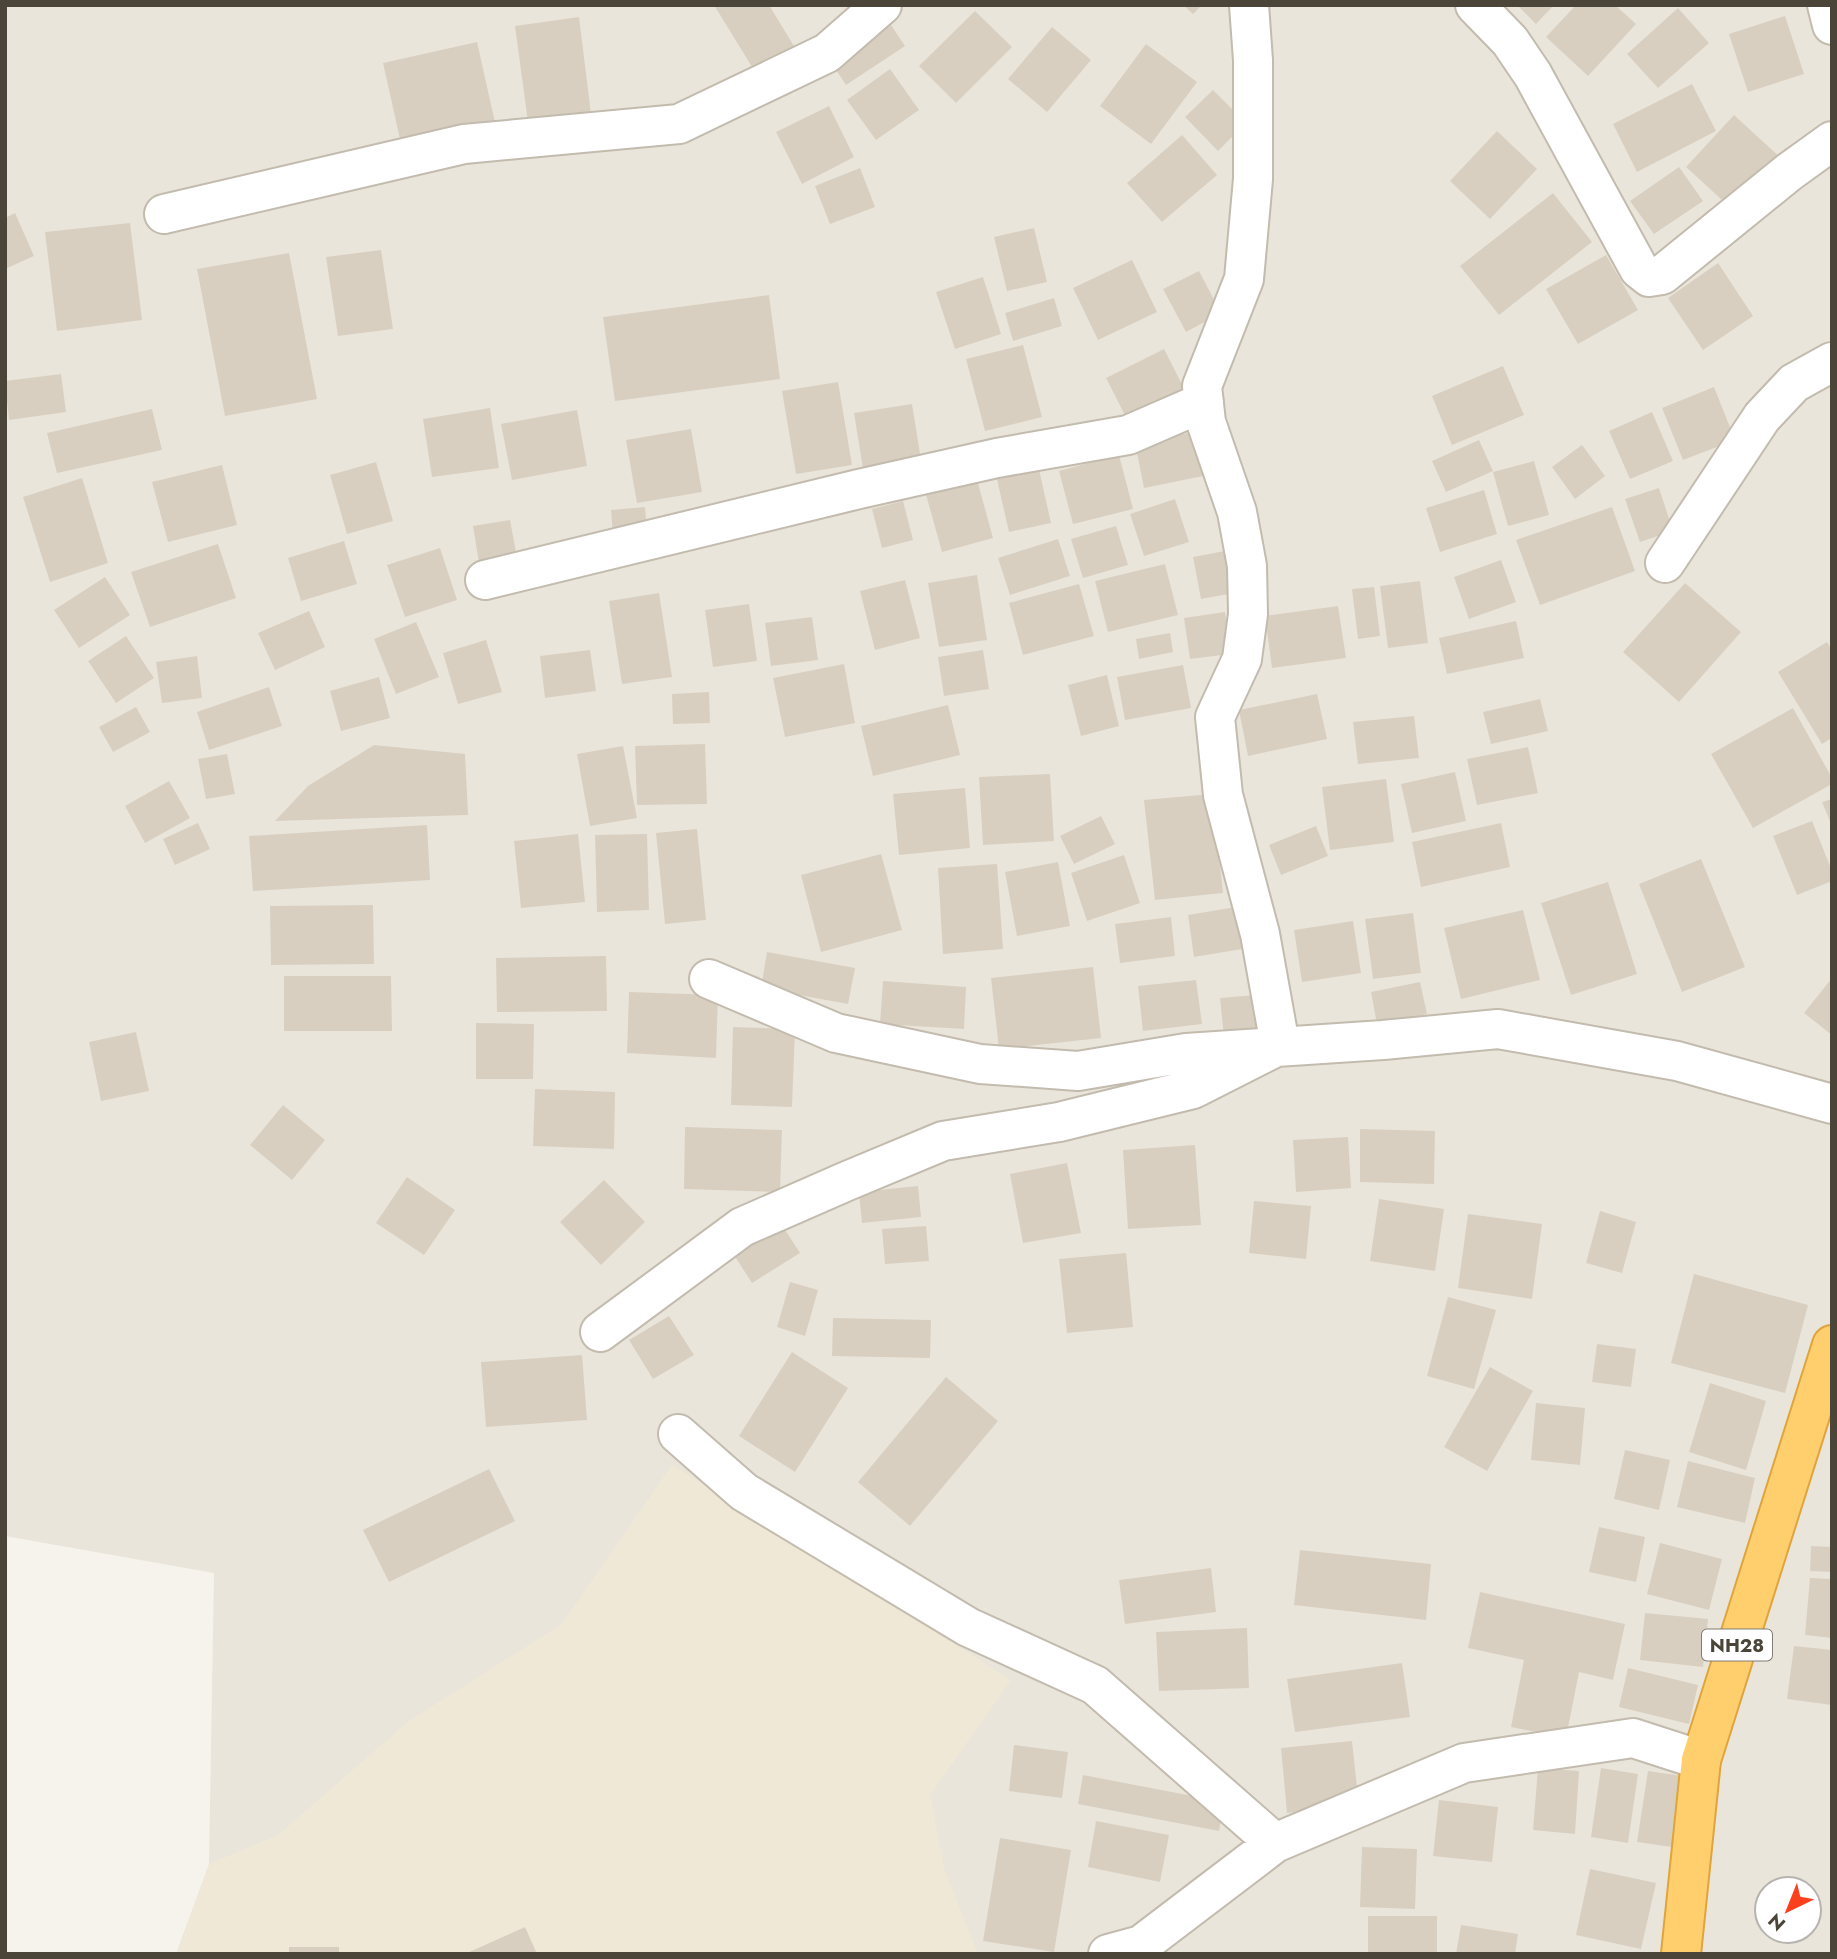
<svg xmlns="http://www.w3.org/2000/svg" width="1837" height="1959" viewBox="0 0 1837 1959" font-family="Jost,sans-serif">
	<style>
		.residential { fill: #eae5da; fill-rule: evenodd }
		.education { fill: #efe8d6 }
		.building { fill: #d8cfc1 }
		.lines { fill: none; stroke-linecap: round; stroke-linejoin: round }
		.minor-casing { stroke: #c2bbae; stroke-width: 42 }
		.highway-casing { stroke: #e0a43c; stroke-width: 42 }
		.minor { stroke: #fff; stroke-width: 38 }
		.highway { stroke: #ffcf6e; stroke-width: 38 }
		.labels { text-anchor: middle; stroke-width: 5; stroke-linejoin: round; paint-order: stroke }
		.shield { fill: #fff; stroke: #817c74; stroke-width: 2 }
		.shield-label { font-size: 19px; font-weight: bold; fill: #4b4439 }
	</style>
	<rect width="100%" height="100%" fill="#f6f3ec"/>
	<path class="residential" d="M5,5H1832V1954H176L209,1864L214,1573L5,1536ZM1767,1889H1809V1931H1767Z"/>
	<path class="education" d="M672,1465L1011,1680L930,1795L944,1868L978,1954H177L209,1864L278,1835L409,1721L562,1624Z"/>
	<path class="building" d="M714,5H769L800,56L760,80Z
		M1183,5H1202L1193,14Z
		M1517,5H1554L1536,24Z
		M1576,5H1615L1636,24L1588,76L1546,37Z
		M1678,8L1709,43L1658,88L1627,54Z
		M975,11L1012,47L956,103L919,66Z
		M1785,16L1804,74L1748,92L1729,34Z
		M579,17L591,114L528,122L515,26Z
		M889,22L905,46L846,85L830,61Z
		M1052,27L1091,60L1047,112L1008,79Z
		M477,42L496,127L402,148L383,63Z
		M1146,44L1197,82L1151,144L1100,106Z
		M890,69L919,110L876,140L847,100Z
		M1692,84L1716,131L1637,172L1613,124Z
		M1213,90L1246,123L1218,151L1185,117Z
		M829,106L854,157L802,184L776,132Z
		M1734,115L1782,159L1734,211L1686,167Z
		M1497,131L1537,169L1490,219L1450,181Z
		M1182,135L1217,175L1162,222L1127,183Z
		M1679,167L1703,201L1654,234L1630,201Z
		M860,168L875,207L830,224L815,186Z
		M1553,193L1592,242L1499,315L1460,266Z
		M15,213L34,256L5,269V218Z
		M130,223L142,320L57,331L45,232Z
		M1034,228L1047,282L1007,291L994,237Z
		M381,250L393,329L338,336L326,257Z
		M289,253L317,399L225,416L197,269Z
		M1606,255L1638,310L1578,344L1546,289Z
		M1132,260L1157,312L1098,340L1073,288Z
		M1718,263L1753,316L1703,350L1668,298Z
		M1199,271L1221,313L1186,332L1163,289Z
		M983,277L1001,334L955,349L936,292Z
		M769,295L780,379L615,401L603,317Z
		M1054,298L1062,326L1013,341L1005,313Z
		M1023,345L1042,417L985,431L966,359Z
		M1164,349L1188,396L1130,425L1106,378Z
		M1503,366L1524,415L1452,445L1432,396Z
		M61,374L66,412L9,420L5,381Z
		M838,382L852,465L796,474L782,391Z
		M1714,387L1735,440L1683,460L1662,408Z
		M912,404L922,466L864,475L854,413Z
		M490,408L499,468L432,477L423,419Z
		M152,409L162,450L57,473L47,433Z
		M577,410L587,466L512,480L501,424Z
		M1652,412L1673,461L1630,479L1609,431Z
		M691,429L702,492L637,503L626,440Z
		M1199,431L1208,475L1144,488L1135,443Z
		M1479,440L1493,471L1446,492L1432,461Z
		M1582,445L1605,476L1575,499L1552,467Z
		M1119,455L1133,509L1073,524L1059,471Z
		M1534,461L1549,515L1508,526L1493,472Z
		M376,462L393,521L347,534L330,475Z
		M222,465L237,525L168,542L152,482Z
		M1038,465L1051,523L1009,532L996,475Z
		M976,476L993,538L942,552L925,491Z
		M82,478L108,563L50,582L23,497Z
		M1659,488L1673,531L1640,542L1625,499Z
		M1484,490L1497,534L1440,552L1426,508Z
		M1175,499L1189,542L1144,556L1130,514Z
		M903,501L913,540L882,548L872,509Z
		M645,507L647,532L613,535L611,510Z
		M1612,507L1635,571L1540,605L1516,540Z
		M510,520L518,563L480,569L473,526Z
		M1116,526L1128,565L1083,578L1071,539Z
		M1058,539L1070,576L1010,595L998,558Z
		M344,541L357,584L301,601L288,558Z
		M218,544L236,598L150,627L131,572Z
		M440,548L457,600L405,617L387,565Z
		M1230,550L1239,592L1201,599L1193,557Z
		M1501,560L1516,602L1469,619L1454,577Z
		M1165,564L1178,615L1108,632L1095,581Z
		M977,575L987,640L939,647L928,583Z
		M105,577L130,615L79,648L54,610Z
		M905,580L920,638L875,650L860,591Z
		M1420,581L1428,643L1388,648L1380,586Z
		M1685,583L1741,632L1679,702L1623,652Z
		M1079,584L1094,636L1023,655L1009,603Z
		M1374,587L1380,636L1358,639L1352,589Z
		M659,593L672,677L622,684L609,601Z
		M749,604L757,661L713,667L705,610Z
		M1338,606L1346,658L1272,668L1265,616Z
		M309,611L325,647L275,670L258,633Z
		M1225,612L1230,654L1190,659L1184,618Z
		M812,617L818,660L771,666L765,623Z
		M1516,621L1524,658L1447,674L1439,638Z
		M416,622L439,677L396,694L374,639Z
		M1170,633L1173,652L1139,659L1136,639Z
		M126,636L154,678L116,703L88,661Z
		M486,640L502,692L458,704L443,653Z
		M1827,642L1832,650V738L1822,744L1778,672Z
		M590,650L596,691L545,698L540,656Z
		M983,650L989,689L944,696L938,657Z
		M197,656L202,698L162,703L156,662Z
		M844,664L855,723L785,737L773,678Z
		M1183,665L1191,708L1125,720L1117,677Z
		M1107,675L1119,726L1081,736L1068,685Z
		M379,677L390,718L341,731L330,691Z
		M269,687L282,726L209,750L197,712Z
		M709,692L710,723L673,724L672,694Z
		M1317,694L1327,739L1248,756L1239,710Z
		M1540,699L1548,731L1491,744L1483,712Z
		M948,705L960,755L873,776L861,726Z
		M136,707L150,732L113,752L99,727Z
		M1793,708L1832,778V784L1753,828L1711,754Z
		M1414,716L1419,758L1358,764L1353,722Z
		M705,744L707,804L637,805L635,746Z
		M374,745L465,754L468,815L275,821L308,786Z
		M623,746L637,818L590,826L577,754Z
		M1528,747L1538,793L1477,805L1467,759Z
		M227,754L235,794L206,799L198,759Z
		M1455,772L1466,821L1412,833L1401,784Z
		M1050,774L1054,841L983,845L979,777Z
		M1386,779L1394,842L1330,850L1322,787Z
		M169,781L190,818L145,843L125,806Z
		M965,788L970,848L899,855L893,794Z
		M1212,794L1223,893L1155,900L1144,800Z
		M1832,799V826L1822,802Z
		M1101,816L1115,844L1074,864L1060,836Z
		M1812,821L1832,871V881L1797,895L1773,836Z
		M198,823L210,849L175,865L163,839Z
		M1501,823L1510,867L1421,887L1412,842Z
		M427,825L430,880L253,891L249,836Z
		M1316,826L1328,856L1281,875L1269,845Z
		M697,829L706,920L665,924L656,833Z
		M578,834L585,902L521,908L514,841Z
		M647,834L649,910L597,912L595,835Z
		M881,854L902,930L821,952L801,875Z
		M1124,855L1140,903L1087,921L1071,873Z
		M1701,859L1745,967L1682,992L1639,884Z
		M1058,862L1070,926L1017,936L1005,872Z
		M997,864L1003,949L943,954L938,868Z
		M1608,882L1637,974L1571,995L1541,903Z
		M373,905L374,964L271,965L270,906Z
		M1242,906L1248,948L1194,957L1188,915Z
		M1523,910L1540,980L1461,999L1444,928Z
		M1413,913L1421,973L1373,979L1365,919Z
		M1171,917L1175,956L1120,963L1115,924Z
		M1353,921L1361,973L1302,982L1294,930Z
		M767,952L855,968L848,1004L761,988Z
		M606,956L607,1011L497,1012L496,958Z
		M1093,967L1101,1038L999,1049L991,978Z
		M284,976H391L392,1031H284Z
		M1832,978V1035L1804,1013Z
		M1196,980L1202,1024L1143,1031L1138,986Z
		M883,981L966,987L964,1029L880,1024Z
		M1420,982L1427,1014L1377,1024L1371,992Z
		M629,992L718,995L716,1058L627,1053Z
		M1267,994L1270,1033L1224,1037L1220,998Z
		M476,1023L534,1024L533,1079H476Z
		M733,1027L795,1029L792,1107L731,1105Z
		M136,1032L149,1091L101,1101L89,1042Z
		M535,1089L615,1092L614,1149L533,1146Z
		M283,1105L325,1140L292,1180L250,1145Z
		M685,1127L782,1130L780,1192L684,1189Z
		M1360,1129L1435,1131L1434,1184L1360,1182Z
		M1348,1137L1351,1188L1296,1192L1293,1140Z
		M1195,1145L1201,1225L1128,1229L1123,1150Z
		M1067,1163L1081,1233L1023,1243L1010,1174Z
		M407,1177L455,1210L424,1255L376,1223Z
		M604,1180L645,1222L601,1265L560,1222Z
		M918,1186L921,1217L862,1223L859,1192Z
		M1379,1199L1444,1209L1435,1271L1370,1261Z
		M1254,1201L1311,1206L1306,1259L1249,1253Z
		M1600,1211L1636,1222L1622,1273L1586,1263Z
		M1468,1214L1542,1224L1532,1299L1458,1288Z
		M780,1222L800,1253L752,1283L732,1252Z
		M926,1226L929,1261L885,1264L882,1229Z
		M1126,1253L1133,1327L1067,1333L1059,1259Z
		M1694,1274L1808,1305L1785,1393L1671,1363Z
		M790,1282L818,1290L805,1336L777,1327Z
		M1448,1297L1496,1310L1474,1389L1427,1376Z
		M669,1316L694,1355L653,1379L629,1340Z
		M833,1318L931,1320L930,1358L832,1356Z
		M1597,1344L1636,1349L1631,1387L1592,1382Z
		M792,1352L848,1388L795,1472L739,1436Z
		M582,1355L587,1420L486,1427L481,1362Z
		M1490,1367L1533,1391L1487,1471L1444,1447Z
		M946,1377L998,1421L910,1526L858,1482Z
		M1710,1383L1766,1401L1746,1470L1689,1452Z
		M1536,1403L1585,1408L1580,1465L1531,1460Z
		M1625,1450L1670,1460L1659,1510L1614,1499Z
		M1688,1461L1755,1478L1745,1523L1677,1507Z
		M489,1469L515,1521L389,1582L363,1530Z
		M1599,1527L1645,1537L1636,1582L1589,1572Z
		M1660,1543L1722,1559L1709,1610L1647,1594Z
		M1811,1546L1832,1547V1572L1810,1571Z
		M1300,1550L1431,1564L1426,1620L1294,1605Z
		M1211,1568L1216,1612L1125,1624L1119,1580Z
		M1810,1578L1832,1579V1638L1805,1635Z
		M1480,1592L1625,1624L1613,1680L1579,1672L1566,1738L1511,1727L1524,1660L1468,1648Z
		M1645,1613L1708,1619L1703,1667L1640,1660Z
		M1247,1628L1249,1688L1159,1691L1156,1632Z
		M1794,1646L1832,1650V1705L1787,1699Z
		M1402,1663L1410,1717L1295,1732L1287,1679Z
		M1628,1668L1698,1685L1689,1724L1619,1707Z
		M1352,1741L1359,1806L1287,1813L1281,1748Z
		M1014,1745L1068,1752L1062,1798L1009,1791Z
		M1538,1768L1579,1771L1575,1834L1533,1830Z
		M1601,1768L1638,1774L1628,1843L1591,1837Z
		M1648,1771L1683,1776L1672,1847L1637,1842Z
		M1083,1775L1224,1802L1219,1831L1078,1804Z
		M1439,1800L1498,1807L1492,1862L1433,1856Z
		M1096,1821L1169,1835L1160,1882L1088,1867Z
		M1000,1838L1071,1850L1054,1952L983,1941Z
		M1362,1847L1417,1849L1415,1909L1360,1907Z
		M1590,1869L1656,1883L1641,1949L1576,1935Z
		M1368,1916H1437V1954H1368Z
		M1461,1925L1518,1934L1515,1954H1456Z
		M525,1927L537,1954H465Z
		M289,1947H339V1954H289Z"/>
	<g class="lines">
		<defs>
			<path id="minor" d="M1475,5L1510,41L1533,75L1639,269L1649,277L1662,275L1789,172L1832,141
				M1827,5L1832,25
				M164,214L464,144L679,124L827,53L882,5
				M1665,563L1762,417L1794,383L1832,362
				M485,580L859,489L997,458L1128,435L1204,402
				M709,979L836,1033L980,1064L1078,1071L1186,1053L1383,1040L1498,1029L1677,1061L1832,1104
				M600,1332L742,1227L847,1181L943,1141L1059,1122L1193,1089L1280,1045L1260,934L1223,795L1215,717L1242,659L1248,614L1247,566L1237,512L1206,422L1202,386L1244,279L1253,179V60L1249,5
				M678,1434L744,1492L968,1627L1095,1685L1275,1843
				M1108,1954L1141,1945L1275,1843L1464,1763L1633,1738L1701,1760"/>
			<path id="highway" d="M1681,1954L1701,1760L1832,1345"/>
		</defs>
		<use href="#minor" class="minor-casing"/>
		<use href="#highway" class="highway-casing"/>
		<use href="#minor" class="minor"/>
		<use href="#highway" class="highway"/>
	</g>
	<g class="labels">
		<rect class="shield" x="1702" y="1629.5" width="70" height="31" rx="5"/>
		<g class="shield-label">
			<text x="1737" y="1652">NH28</text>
		</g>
	</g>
	<rect width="1837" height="1959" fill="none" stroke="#4b4439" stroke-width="14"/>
	<g transform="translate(1788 1910) rotate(223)"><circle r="33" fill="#ffffff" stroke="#b7b4b0" stroke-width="2"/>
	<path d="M0-5L12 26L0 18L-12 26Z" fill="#fc3f1d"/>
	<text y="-10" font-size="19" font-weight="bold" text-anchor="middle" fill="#4b4439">N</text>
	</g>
</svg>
